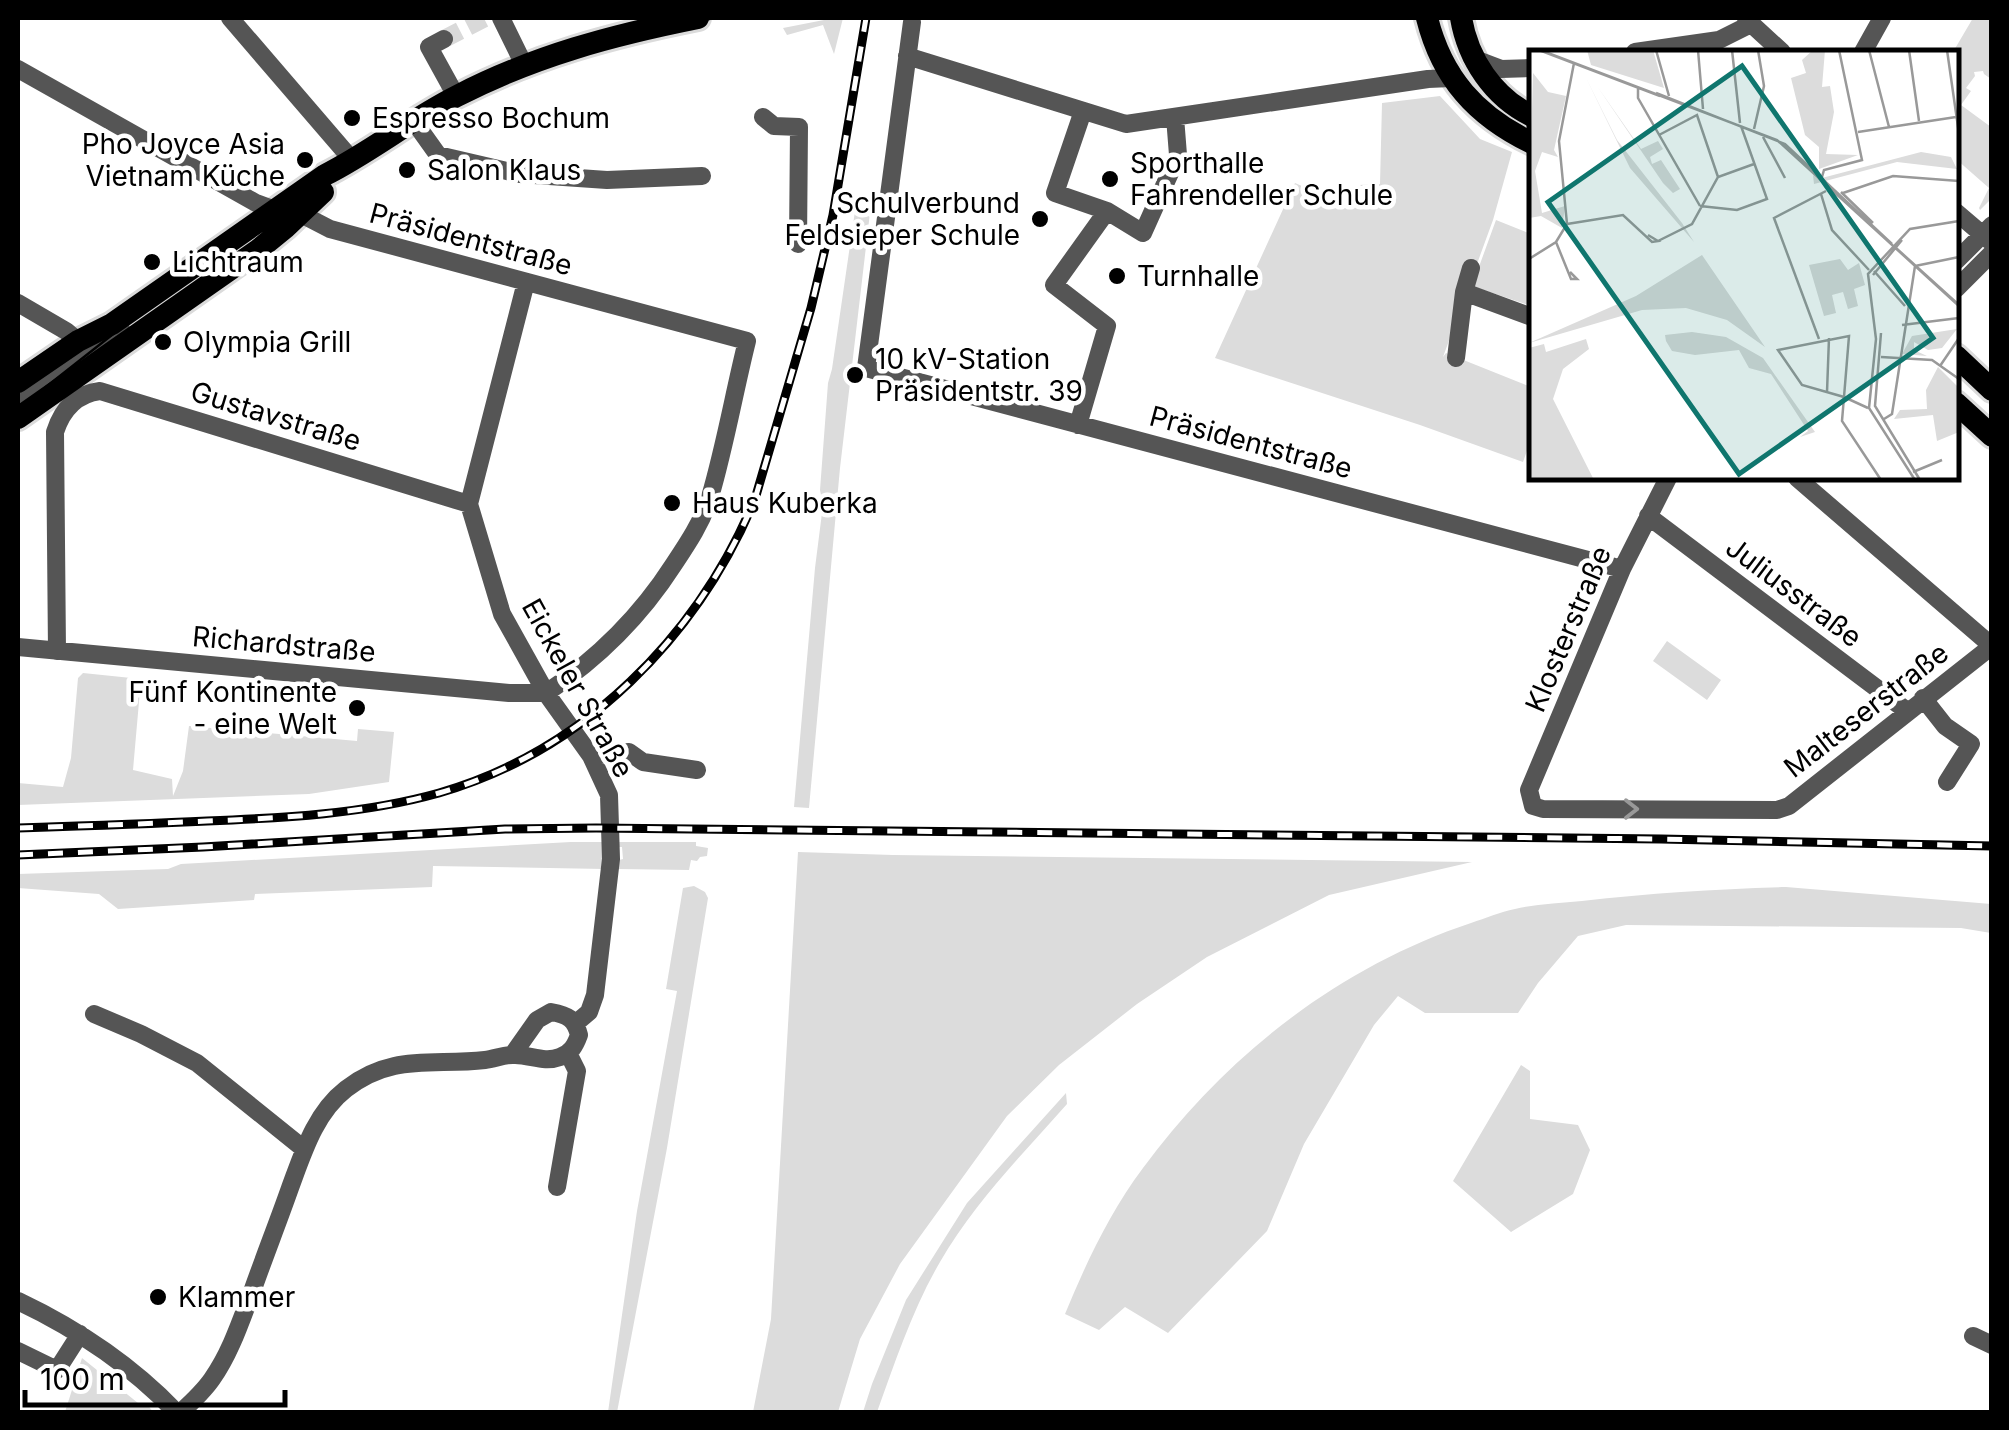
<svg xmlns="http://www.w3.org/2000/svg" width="2009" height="1430" viewBox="0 0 2009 1430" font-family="Inter,sans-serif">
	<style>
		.green { fill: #dcdcdc }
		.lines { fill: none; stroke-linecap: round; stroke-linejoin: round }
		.minor-tunnel { stroke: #d9d9d9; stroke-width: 18; stroke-dasharray: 18 9; stroke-linecap: butt }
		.major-casing { stroke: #dbdbdb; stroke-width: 28 }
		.minor { stroke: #555; stroke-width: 18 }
		.major { stroke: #000; stroke-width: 22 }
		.tram { stroke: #000; stroke-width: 2.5 }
		.rail-casing { stroke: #000; stroke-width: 9 }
		.rail { stroke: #fff; stroke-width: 5; stroke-dasharray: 15; stroke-linecap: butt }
		.oneway { stroke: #999 }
		.poi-dot { fill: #000; stroke: #fff; stroke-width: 4 }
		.labels { text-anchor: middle; stroke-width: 9; stroke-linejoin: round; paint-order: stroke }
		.poi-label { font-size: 28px; fill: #000; stroke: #fff; text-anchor: start }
		.street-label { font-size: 28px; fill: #000; stroke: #fff }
		.inset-road { fill: none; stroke: #999; stroke-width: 2.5 }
		.view { fill: #0f766e; fill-opacity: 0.15; stroke: #0f766e; stroke-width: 5 }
		.inset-edge { fill: none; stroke: #000; stroke-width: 5 }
	</style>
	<rect width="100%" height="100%" fill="#fff"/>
	<path class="green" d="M825,18H843L834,54L823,25L787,35L783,28L824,20Z
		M1973,18H1992L1991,79L1984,74L1983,71L1974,72L1975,76L1966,88L1971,91L1961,105L1991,127V199L1980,210L1979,208L1989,188L1956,159V52H1953Z
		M1440,96L1480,139L1512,152L1493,220L1443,357L1446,353L1531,387V439L1523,462L1420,425L1215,358L1295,183L1349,207L1359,185L1380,184L1382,103Z
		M871,204L840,468L809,808L794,807L815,568L823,505L820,490L828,383L832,369L855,211Z
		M1496,220L1531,234V306L1472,286Z
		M1667,641L1721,680L1707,700L1653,661Z
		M83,673L141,679L133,770L172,779L173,796L183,771L189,726L357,741L358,729L394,732L389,782L309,794L18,805V783L63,787L71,758L78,678Z
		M571,842H696V846L708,848L707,856L700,857L697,861L691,860L689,870L618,869L619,860L623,859L622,847H605L604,869L433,866L432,887L255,894L254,900L118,909L99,894L18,888V874L168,869L181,864Z
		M798,852L893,855L1472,862L1329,895L1207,957L1137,1004L1059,1065L1007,1116L900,1264L860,1339L838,1412H753L771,1319Z
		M694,886L705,892L708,898L667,1148L618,1407L617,1412H608L637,1211L677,991L666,989L683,888Z
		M1786,887L1991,904V933L1961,928L1626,925L1578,936L1538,983L1518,1013H1425L1398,996L1374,1025L1304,1144L1267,1231L1168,1333L1125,1307L1099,1330L1065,1314C1086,1263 1110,1212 1143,1168C1225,1056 1339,967 1471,923C1486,918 1500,912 1515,909C1536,904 1560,903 1582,901C1650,893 1718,889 1786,887Z
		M1521,1065L1530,1071V1119L1578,1125L1590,1150L1573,1194L1511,1232L1453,1181Z
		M1066,1093L1067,1104C1022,1155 974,1203 940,1262C913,1308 895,1362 877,1412H863L872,1384L906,1300L967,1203Z
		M82,1358L138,1403L147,1404L153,1412H65Z"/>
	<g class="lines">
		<path class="minor-tunnel" d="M444,39L485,18"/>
		<defs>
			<path id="major" d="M1427,18C1442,78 1476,116 1532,143
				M1461,18C1468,59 1493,97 1532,116
				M1956,356L1992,390
				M18,382L78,341L112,324L325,175C371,152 411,119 457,96C534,56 613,35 698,18
				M1956,403L1992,436
				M18,418L258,250L285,228L323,192"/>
		</defs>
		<use href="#major" class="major-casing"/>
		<path class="minor" d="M230,18L353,161
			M501,18L524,65
			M1746,19L1782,52
			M912,22L866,368L1622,569
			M444,39L429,47L456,96
			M1635,52L1719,40L1751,24
			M1863,52L1882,18
			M907,56L1126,124L1428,79L1451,78
			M1472,58L1501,69L1532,68
			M18,69L256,203L275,210
			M1083,111L1055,193L1107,211L1143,233L1178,155L1175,117
			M763,117L774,126L799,127L798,244
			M413,120L438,155L520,174L607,180L702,176
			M1956,212L1990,241
			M291,215L299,213L330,229L747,341C734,393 725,446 710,497C702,522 688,543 674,564C640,617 599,658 546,693
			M1956,261L1992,225
			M1471,268L1464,292L1532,317
			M526,282L469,504L502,614L546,693L591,756L609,795L611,859L595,995L589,1012L576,1023
			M1956,289L1992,253
			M18,303L66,331L78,341
			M1456,358L1464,292
			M69,374L87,354L121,329
			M18,398L65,362
			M1078,425L1107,326L1054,285L1107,211
			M1668,478L1622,569L1529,790L1533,806L1543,809L1777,810L1789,806L1992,646
			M1797,478L1992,646
			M1648,516L1907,711
			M18,647L509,693H546
			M57,651L55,432C62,410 76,394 100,391L469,504
			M1923,698L1945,726L1971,744L1947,782
			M591,756L629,752L643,762L697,770
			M94,1014L141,1034L197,1063L304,1149
			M557,1187L577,1071L568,1053
			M18,1301C77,1329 131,1365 176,1412
			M1973,1336L1992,1345
			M18,1351L57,1370L80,1334
			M181,1412C192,1402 203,1392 212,1379C231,1352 241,1320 253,1289C265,1255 278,1222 290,1188C303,1153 315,1113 346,1089C392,1053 432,1066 485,1060C495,1059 505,1054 515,1055C531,1055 544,1063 560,1057C571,1053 575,1046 579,1035C575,1019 568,1015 551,1012L537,1020L513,1054"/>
		<use href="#major" class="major"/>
		<path class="tram" d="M18,409L117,331L371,152L439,110L493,83L559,56L642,33L714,18"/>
		<defs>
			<path id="rail" d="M18,828C81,826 144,824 207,821C284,818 364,814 439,793C585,751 698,636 755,499L811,308L833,215L866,18
				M18,855L203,847L505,829L596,828L1661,839L1992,846"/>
		</defs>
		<use href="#rail" class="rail-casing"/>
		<use href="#rail" class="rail"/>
	</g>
	<defs><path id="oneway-chevron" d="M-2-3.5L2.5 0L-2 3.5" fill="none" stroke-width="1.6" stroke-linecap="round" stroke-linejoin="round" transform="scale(2.5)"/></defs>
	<use class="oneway" href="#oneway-chevron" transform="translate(1631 809)"/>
	<g class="poi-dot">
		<circle cx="352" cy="118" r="10"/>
		<circle cx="305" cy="160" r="10"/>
		<circle cx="407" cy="170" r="10"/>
		<circle cx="1110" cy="179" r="10"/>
		<circle cx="1040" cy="219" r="10"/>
		<circle cx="152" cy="262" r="10"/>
		<circle cx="1117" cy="276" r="10"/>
		<circle cx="163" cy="342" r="10"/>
		<circle cx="855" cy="375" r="10"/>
		<circle cx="672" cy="503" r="10"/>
		<circle cx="357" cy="708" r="10"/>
		<circle cx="158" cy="1297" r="10"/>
	</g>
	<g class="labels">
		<g class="poi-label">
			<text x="372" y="128">Espresso Bochum</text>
			<text x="285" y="154" text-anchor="end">Pho Joyce Asia<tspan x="285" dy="32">Vietnam Küche</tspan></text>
			<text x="1130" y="173">Sporthalle<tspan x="1130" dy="32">Fahrendeller Schule</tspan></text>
			<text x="427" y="180">Salon Klaus</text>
			<text x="1020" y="213" text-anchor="end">Schulverbund<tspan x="1020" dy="32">Feldsieper Schule</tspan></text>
			<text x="172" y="272">Lichtraum</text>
			<text x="1137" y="286">Turnhalle</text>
			<text x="183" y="352">Olympia Grill</text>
			<text x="875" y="369">10 kV-Station<tspan x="875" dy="32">Präsidentstr. 39</tspan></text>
			<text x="692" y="513">Haus Kuberka</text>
			<text x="337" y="702" text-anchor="end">Fünf Kontinente<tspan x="337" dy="32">- eine Welt</tspan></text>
			<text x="178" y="1307">Klammer</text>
		</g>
		<g class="street-label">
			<text transform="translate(471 239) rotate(15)" y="10">Präsidentstraße</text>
			<text transform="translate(276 416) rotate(17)" y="10">Gustavstraße</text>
			<text transform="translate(1251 442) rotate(15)" y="10">Präsidentstraße</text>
			<text transform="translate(1794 592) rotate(37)" y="10">Juliusstraße</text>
			<text transform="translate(1568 629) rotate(-67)" y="10">Klosterstraße</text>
			<text transform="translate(284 644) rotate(5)" y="10">Richardstraße</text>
			<text transform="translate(578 688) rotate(61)" y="10">Eickeler Straße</text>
			<text transform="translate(1866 710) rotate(-38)" y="10">Malteserstraße</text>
		</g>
	</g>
	<g transform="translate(1529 50)">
		<rect width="430" height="430" fill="#fff"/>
		<path d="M58,0H124L135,38L62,15ZM284,0H296L293,37L301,36L305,62L297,104L329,105L290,119V97L276,85L262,28L277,23L273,10ZM4,23L19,42L37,46L25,100L29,107L13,102L6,121L13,163L36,156L33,178L12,166L0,168ZM57,28L88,90L153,173L165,192L101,118ZM68,36L112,99L129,91L134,99L121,107L123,114L132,110L151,139L144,143L134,133ZM392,102L422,107L428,119L368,112L285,134L284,125L289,129ZM173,205L236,297L198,270L157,258L113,260L0,293L107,246ZM311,209L319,220L330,213L336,235L325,239L329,256L319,259L314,242L303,245L307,263L295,266L280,215ZM428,279L413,298L399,300L385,292V300L398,306L373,304L383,286ZM163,282L197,287L234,308L286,382L271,387L279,381L242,324L220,318L210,300L166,305L143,301L137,291L136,285ZM57,289L60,299L34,319L24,349L65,430H0V298L15,294L17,302ZM409,317L430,338V382L408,391L404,365L365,369L371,360L398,359L397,340Z" fill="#dcdcdc"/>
		<path class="inset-road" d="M10,0L131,46M11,0L248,90L430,256M127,0L140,46M169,0L174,59M203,0L211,73M340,0L360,77M380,0L390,71M418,0L430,84M109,37V48L171,156M127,43L256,94L363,194M225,79L235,36L229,0M329,82L427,67M130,85L168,65L189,127M234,87L256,128M293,127L295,120L333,110L310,0M312,142L344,173M314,143L364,126L430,131M292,144L303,180L340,220M171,156L208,160L238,149L212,76M38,174L94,165L123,192L129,191L119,185M129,191L163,174L189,127L225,114M27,192L42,229H48L41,222M367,198L430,255M0,209L27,192L38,174L30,91L45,13M386,216L430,207M345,221L376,256M344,225L373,190M373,275L430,268M352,283L346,356L391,430M290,289L245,168L297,141M352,307L403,310L430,329M411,316L430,288M298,342L300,288M339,358L315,347L273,335L249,300L320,286L315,347L313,371L352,430M355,369L363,364L386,216M384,422L413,410M386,430L340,358L347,289L339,224L381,179L430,171"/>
		<path class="view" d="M213,16L404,288L210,424L19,152Z"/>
		<rect width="430" height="430" class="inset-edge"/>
	</g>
	<rect width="2009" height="1430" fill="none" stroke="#000000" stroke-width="40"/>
	<path d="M25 1390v15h260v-15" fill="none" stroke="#000000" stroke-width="5"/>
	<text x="40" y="1390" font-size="30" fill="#000000" stroke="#ffffff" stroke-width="8" paint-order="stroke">100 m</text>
</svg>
